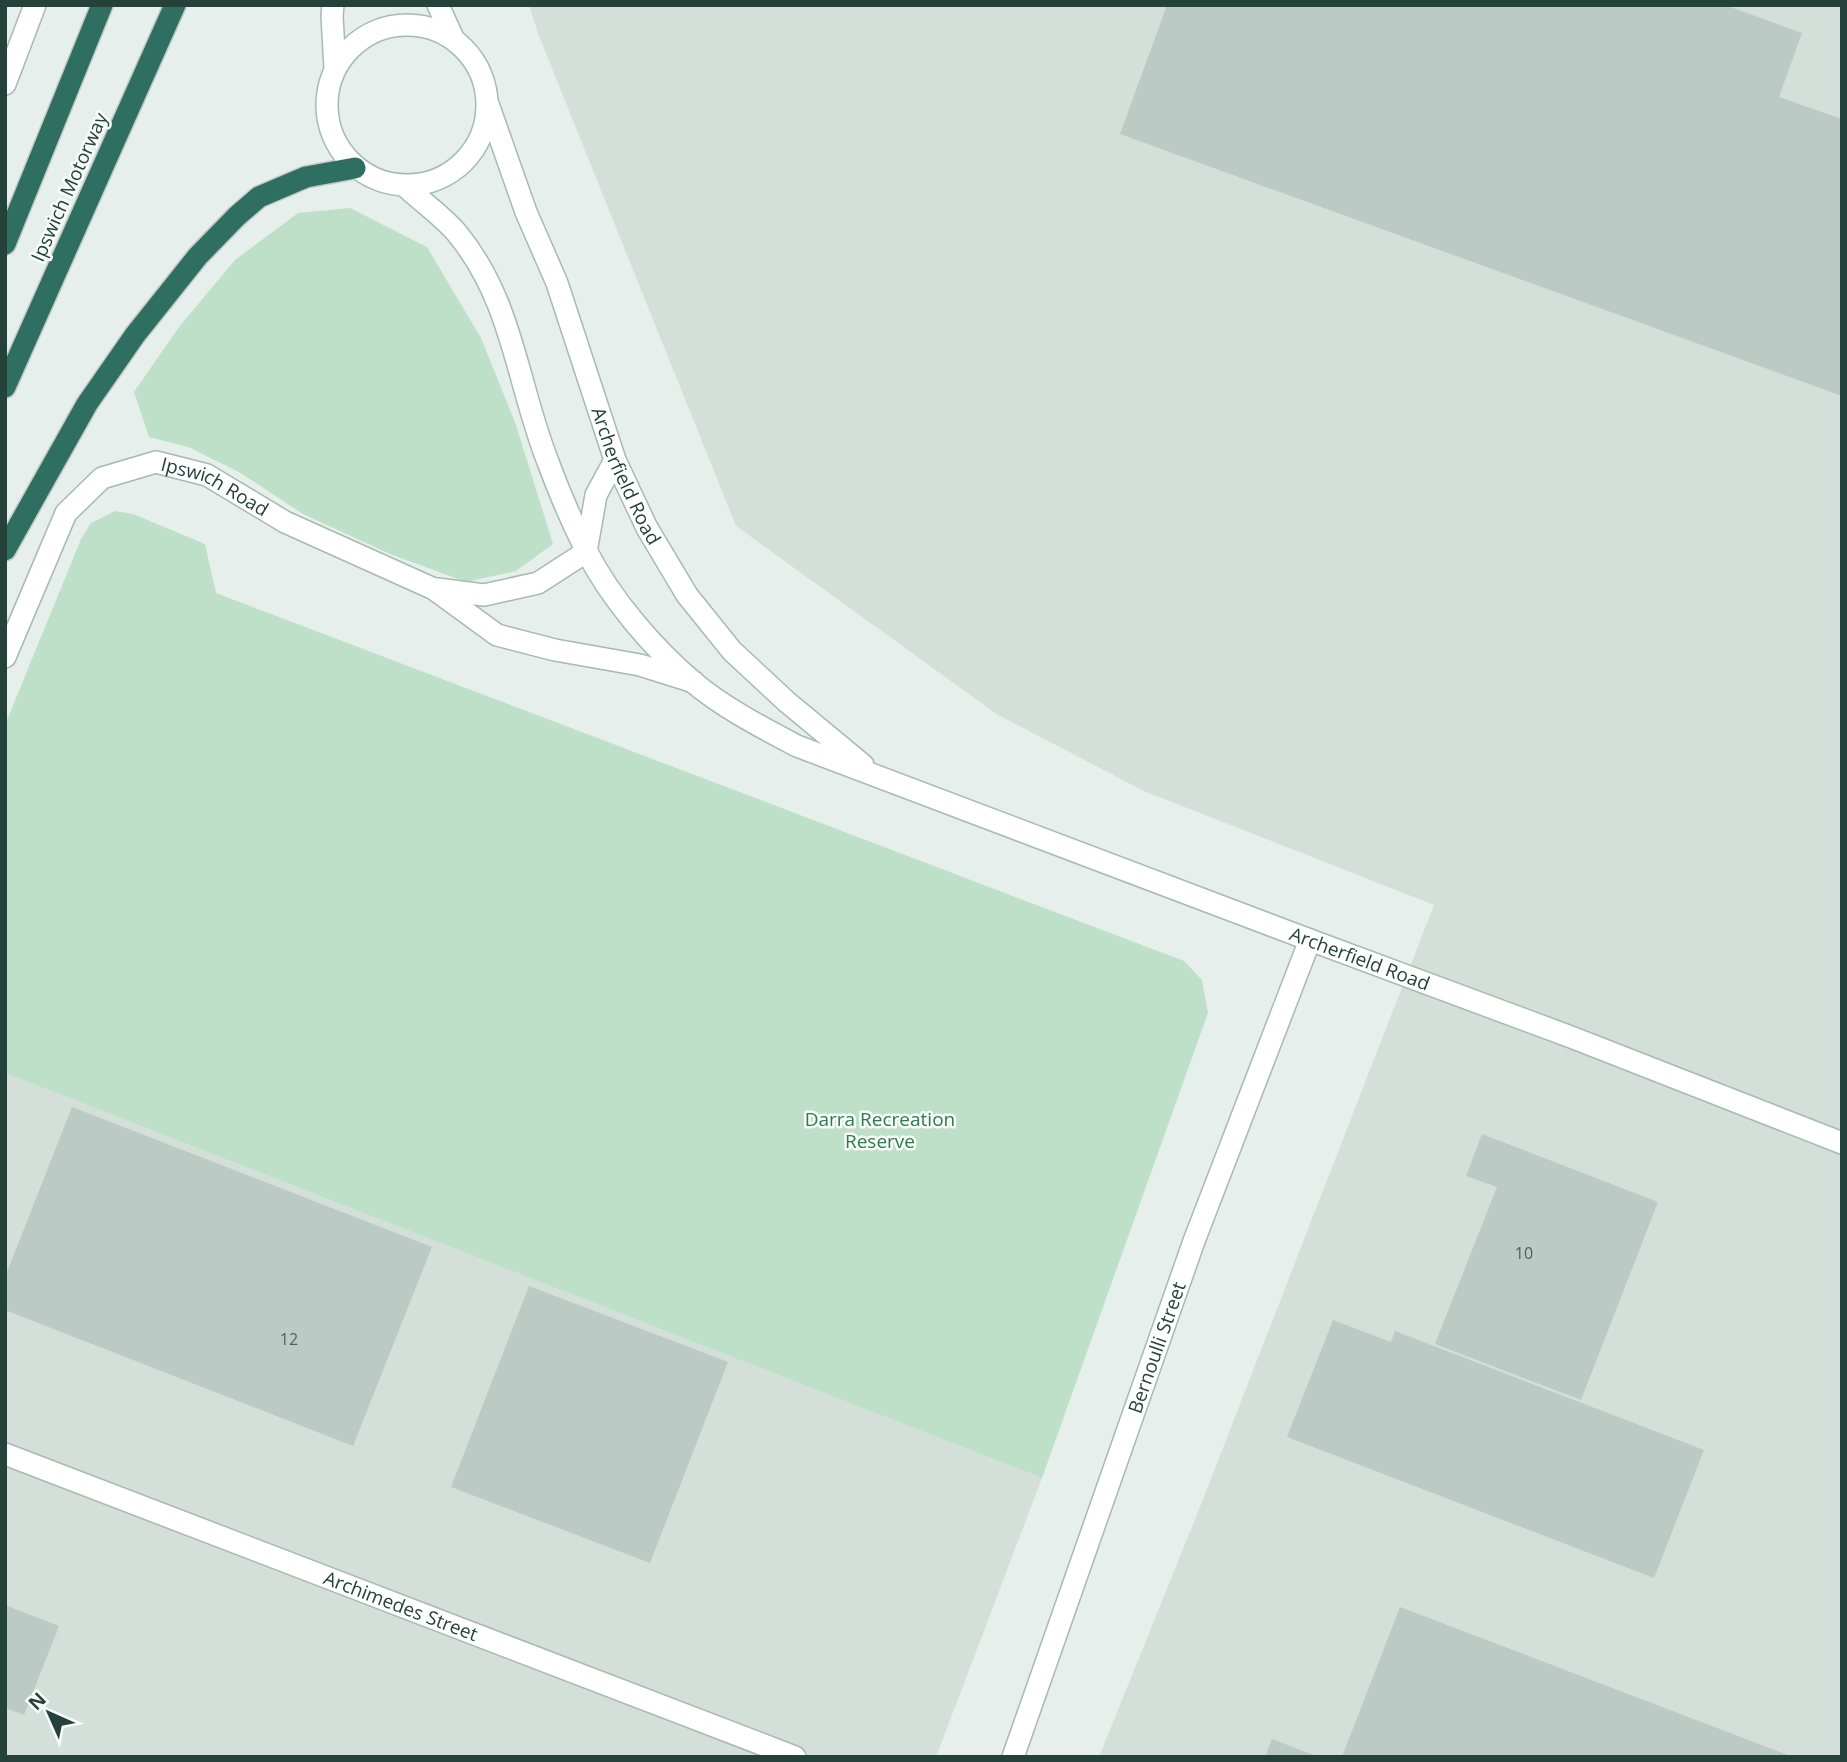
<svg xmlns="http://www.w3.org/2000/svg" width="1847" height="1762" viewBox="0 0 1847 1762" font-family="'Open Sans',sans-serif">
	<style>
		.built { fill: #d4dfda }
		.green { fill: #bfe0c8 }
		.building { fill: #bbcac4 }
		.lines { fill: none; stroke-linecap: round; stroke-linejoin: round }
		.minor-casing { stroke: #a8b8b2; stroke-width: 24 }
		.secondary-casing { stroke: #a4bbb3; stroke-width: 24 }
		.motorway-casing { stroke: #c2cac8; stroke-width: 24 }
		.minor { stroke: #fff; stroke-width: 21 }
		.secondary { stroke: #fff; stroke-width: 21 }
		.motorway { stroke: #2f6f62; stroke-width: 21 }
		.labels { text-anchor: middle; stroke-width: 5; stroke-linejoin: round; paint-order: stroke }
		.number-label { font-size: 16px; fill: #4a645c }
		.street-label { font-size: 19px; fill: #24423a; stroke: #f7fbf9 }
		.park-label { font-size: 19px; fill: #2d7a4b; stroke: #f7fbf9 }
	</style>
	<rect width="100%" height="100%" fill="#e6efeb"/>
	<path class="built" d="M529,5H1842V1757H1099L1200,1507L1434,905L1144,791L998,715L736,526L539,36Z
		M5,1073L1042,1478L936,1757H5Z"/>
	<path class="green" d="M350,208L427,247L481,338L516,425L553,544L516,571L466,582L390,554L303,514L239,472L188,447L149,437L134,392L179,327L235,260L298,213Z
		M115,511L133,514L205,544L216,593L1184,961L1202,980L1208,1013L1042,1478L5,1073V725L81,539L91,523Z"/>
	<path class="building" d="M1167,5H1725L1802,33L1779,97L1842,119V396L1120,134Z
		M72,1107L432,1247L353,1446L5,1310V1277Z
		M1482,1134L1658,1202L1581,1400L1435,1344L1497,1187L1466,1176Z
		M529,1286L728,1362L650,1563L451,1487Z
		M1333,1320L1391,1342L1395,1331L1704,1450L1654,1578L1287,1437Z
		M5,1605L59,1626L24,1715L5,1708Z
		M1400,1607L1793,1757H1342Z
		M1272,1739L1319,1757H1265Z"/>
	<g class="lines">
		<defs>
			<g id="minor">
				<path d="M5,84L35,5"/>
				<path d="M437,589L484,595L538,583L586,552L596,495L615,460"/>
				<path id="s1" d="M5,657L66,513L102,478L156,462L207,475L285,522L434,589L497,635L555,650L640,665L694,682"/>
				<path id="s2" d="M5,1454L795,1757"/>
				<path id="s3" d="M1013,1757L1194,1241L1310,940"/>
			</g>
			<g id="secondary">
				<path d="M333,5L332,16L335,68"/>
				<path d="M438,5L453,38"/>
				<circle cx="407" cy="105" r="80"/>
				<path id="s4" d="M488,104L526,212L557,283L615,460L647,528L687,595L732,651L787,702L863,765"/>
				<path id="s5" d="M405,186C421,201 441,215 456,232C513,300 517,384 548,462C559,492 572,522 586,550C610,598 653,648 693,682C724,708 761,727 797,746L1310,940L1571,1037L1842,1143"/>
			</g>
			<path id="motorway" d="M5,244L102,5
				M5,387L175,5
				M5,550L87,404L135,335L198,256L237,216L259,197L306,177L355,168"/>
		</defs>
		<use href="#minor" class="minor-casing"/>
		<use href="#secondary" class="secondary-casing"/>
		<use href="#motorway" class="motorway-casing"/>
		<use href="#minor" class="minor"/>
		<use href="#secondary" class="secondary"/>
		<use href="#motorway" class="motorway"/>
	</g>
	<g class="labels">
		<g class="number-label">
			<text x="1524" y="1259">10</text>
			<text x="289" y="1345">12</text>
		</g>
		<g class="street-label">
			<text transform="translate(69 187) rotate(-66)" y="7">Ipswich Motorway</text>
			<text dy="7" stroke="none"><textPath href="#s4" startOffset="397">Archerfield Road</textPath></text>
			<text dy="7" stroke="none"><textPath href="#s1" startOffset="327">Ipswich Road</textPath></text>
			<text dy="7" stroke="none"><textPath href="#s5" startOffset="1309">Archerfield Road</textPath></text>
			<text dy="7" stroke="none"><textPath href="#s3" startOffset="434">Bernoulli Street</textPath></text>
			<text dy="7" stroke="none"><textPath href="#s2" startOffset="424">Archimedes Street</textPath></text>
		</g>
		<g class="park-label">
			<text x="880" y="1126">Darra Recreation<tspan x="880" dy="22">Reserve</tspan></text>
		</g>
	</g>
	<rect width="1847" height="1762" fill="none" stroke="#24423a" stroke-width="14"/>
	<g transform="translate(49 1713) rotate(315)" stroke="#f7fbf9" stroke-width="5" paint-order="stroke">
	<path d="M0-5L12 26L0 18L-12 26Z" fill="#24423a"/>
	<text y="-10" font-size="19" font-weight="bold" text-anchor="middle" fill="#24423a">N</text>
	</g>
</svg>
